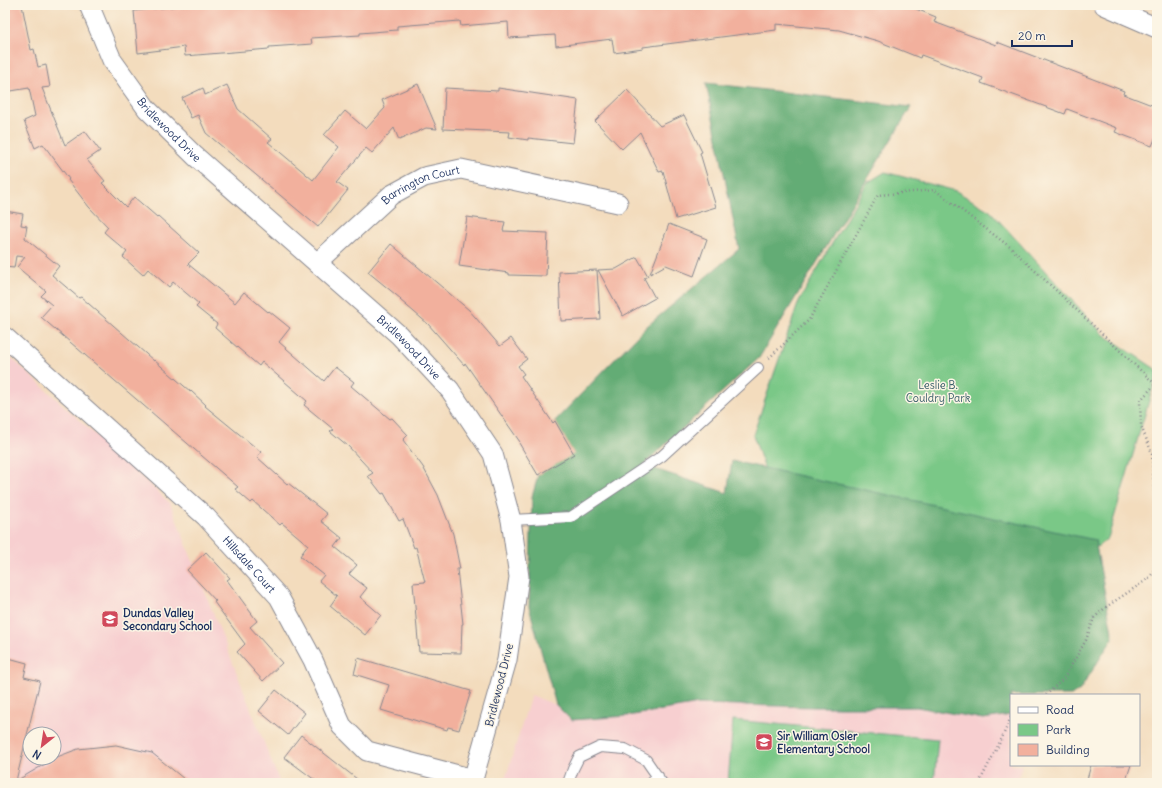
<svg xmlns="http://www.w3.org/2000/svg" width="1162" height="788" viewBox="0 0 1162 788" font-family="Delius,sans-serif">
	<style>
		.built { fill: #f7cfd0; fill-rule: evenodd }
		.green { fill: #7ac887; stroke: #4a7c72 }
		.forest { fill: #63ac74; stroke: #3f6e69 }
		.building { fill: #f2b09d }
		.lines { fill: none; stroke-linecap: round; stroke-linejoin: round }
		.service-casing { stroke: #87868e; stroke-width: 12 }
		.minor-casing { stroke: #87868e; stroke-width: 21 }
		.path { stroke: #87868e; stroke-width: 2.5; stroke-dasharray: 1 3; stroke-linecap: butt }
		.service { stroke: #fff; stroke-width: 10 }
		.minor { stroke: #fff; stroke-width: 19 }
		.labels { text-anchor: middle; stroke-width: 3; stroke-linejoin: round; paint-order: stroke }
		.street-label { font-size: 11px; fill: #1b2f5e; stroke: #fcf5e5 }
		.park-label { font-size: 11px; fill: #385d6a; stroke: #fcf5e5 }
		.poi-label { font-size: 11px; font-weight: bold; fill: #1b2f5e; stroke: #fcf5e5; text-anchor: start }
	</style>
	<rect width="100%" height="100%" fill="#fcf5e5"/>
	<filter id="ink" filterUnits="userSpaceOnUse"><feTurbulence type="fractalNoise" baseFrequency=".025" numOctaves="2"/><feDisplacementMap in="SourceGraphic" scale="8" xChannelSelector="R" yChannelSelector="G"/><feConvolveMatrix kernelMatrix="1 2 1 2 8 2 1 2 1" color-interpolation-filters="sRGB"/></filter>
	<filter id="wash" filterUnits="userSpaceOnUse"><feTurbulence type="fractalNoise" baseFrequency=".012" numOctaves="4" result="noise"/><feDisplacementMap in="SourceGraphic" scale="16" xChannelSelector="R" yChannelSelector="G"/><feGaussianBlur stdDeviation="0.9" result="paint"/><feColorMatrix in="noise" values="0 0 0 0 0 0 0 0 0 0 0 0 0 0 0 0 0 1.4 0 .05"/><feComposite in="paint" operator="in"/></filter>
	<g filter="url(#wash)">
		<rect width="100%" height="100%" fill="#f3dcbd"/>
		<path class="built" d="M5,352L170,503L280,783H5ZM30,734H54V758H30Z
			M531,695L556,705L571,720L627,716L699,704L814,707H917L983,719L1011,715V765H1022L1017,783H504Z"/>
		<path class="green" d="M885,172L956,191L990,211L1103,334L1157,370V374L1108,538L1072,568L780,513L753,435L799,301L867,183Z
			M733,720L938,739L934,783H728Z"/>
		<path class="forest" d="M706,83L911,107L759,358L643,465L727,493L732,461L1095,540L1113,638L1080,690L1071,695H1011V715L983,719L917,707H814L699,704L627,716L571,720L556,705L529,607L532,497L553,423L646,327L739,249Z"/>
		<g id="blocks">
			<path class="building" d="M5,5H22L31,50L34,49L38,67L46,65L50,87L42,88L65,145L85,131L100,151L87,160L105,181L102,183L126,207L134,197L157,217L158,216L199,253L188,264L235,303L244,292L268,312L269,311L290,328L279,342L324,381L335,367L354,382L351,386L390,419L392,418L408,435L403,440L423,467L438,495L453,534L460,569H457L463,624H462L461,653L419,652L413,583L425,582L416,547L414,548L403,519L399,521L384,493L382,494L368,476L373,473L348,446L330,431L333,429L304,405L307,401L262,362L259,366L238,348L215,328L217,324L196,307L199,304L173,282L169,287L148,269L143,275L123,257L127,252L104,232L108,227L89,207L68,180L69,179L43,144L35,148L24,121L35,116L29,88L5,92Z
				M189,5H906L936,17L934,22L996,45L997,42L1124,91L1123,94L1157,107V134L1152,146L1115,132L1117,128L1067,109L1065,114L981,83L983,78L921,55L920,58L878,41L839,30L776,24V30L643,47V49L614,53L612,39L556,46L555,35L509,38L508,22L461,26L460,21L397,26V30L360,33V35L311,38L312,44L269,47V49L185,56L184,47L138,53L134,11Z
				M418,84L437,129L426,128L399,140L394,128L372,153L366,148L337,182L348,190L318,227L206,133L198,115L191,118L182,98L203,88L205,95L227,85L238,109L272,139L268,142L313,180L339,147L324,135L345,111L366,129L385,108L382,100Z
				M445,88L498,91V88L578,100L573,143L528,138V140L509,137L510,132L443,129Z
				M627,90L660,126L684,115L702,152L700,153L716,207L676,219L663,171L659,172L640,132L622,149L595,121Z
				M5,211L23,214L21,225L27,226L25,238L59,266L52,275L79,298L81,297L154,361V360L191,392V391L206,405L205,406L261,452L257,457L287,484L288,483L327,514L321,521L342,538L335,547L357,565L349,574L367,588L360,597L381,615L365,635L330,606L337,596L319,581L324,575L300,556L308,545L282,523L280,525L253,501L251,503L235,489L238,487L41,317L52,305L41,296L46,291L17,267L25,257L16,256L14,268L5,267Z
				M467,217L505,222L503,231L548,233L546,276L509,275V273L459,266Z
				M669,224L707,239L694,276L666,265L650,274Z
				M391,244L469,310L500,346L511,338L527,359L518,366L524,374L521,376L553,423L555,421L574,454L538,475L519,443L520,442L465,363L464,365L428,324L400,300L401,299L368,272Z
				M637,257L648,276L644,278L655,298L623,316L598,270L616,269Z
				M597,270L600,319L561,321L559,272Z
				M206,552L230,578L227,580L257,621L250,627L282,663L263,681L237,652L245,644L214,602L216,601L187,570Z
				M5,657L27,663L24,677L40,681L16,781L57,757L78,749L116,745L152,753L189,783H5Z
				M358,658L471,691L459,730L448,727L447,730L381,710L389,685L354,674Z
				M276,690L305,713L288,735L259,711Z
				M301,735L362,783H319L284,757Z
				M1091,765H1131L1125,783H1086Z"/>
		</g>
	</g>
	<g filter="url(#ink)">
		<use href="#blocks" fill-opacity="0" stroke="#87868e" stroke-width="1"/>
		<g class="lines">
			<defs>
				<path id="service" d="M511,520L571,517L662,456L758,368
					M568,783L573,769L579,757L600,747L625,749L646,760L662,783
					M650,783L658,776"/>
				<g id="minor">
					<path id="s1" d="M89,5L112,60L147,109L195,156L399,335L450,390L493,454L511,520L519,577L507,660L472,783"/>
					<path d="M1104,5L1157,28"/>
					<path id="s2" d="M317,263L391,195L424,177L461,169L618,203"/>
					<path id="s3" d="M5,337L206,517L279,597L313,660L342,726L367,751L473,779"/>
				</g>
			</defs>
			<use href="#service" class="service-casing"/>
			<use href="#minor" class="minor-casing"/>
			<path class="path" d="M769,358L809,320L878,195L935,190L1010,247L1155,384
				M1157,382L1140,401L1141,426L1152,453L1157,456
				M1152,454L1157,537
				M1046,695L1064,678L1086,640L1094,618L1106,607L1148,579L1157,568
				M979,783L1002,738L1011,717"/>
			<use href="#service" class="service"/>
			<use href="#minor" class="minor"/>
		</g>
	</g>
	<defs>
		<symbol id="school-square" viewBox="-11 -11 22 22"><rect x="-9" y="-9" width="18" height="18" rx="4" fill="#d1495b" stroke="#fcf5e5"/><path d="M0-5L7-2L0 1L-7-2ZM-4 1L0 2.5L4 1V4Q0 6-4 4Z" fill="#fff"/></symbol>
	</defs>
	<g fill-rule="evenodd">
		<use href="#school-square" x="100" y="609" width="20" height="20"/>
		<use href="#school-square" x="754" y="732" width="20" height="20"/>
	</g>
	<g class="labels">
		<g class="street-label">
			<text dy="4" stroke="none"><textPath href="#s1" startOffset="150">Bridlewood Drive</textPath></text>
			<text dy="4" stroke="none"><textPath href="#s2" startOffset="132">Barrington Court</textPath></text>
			<text dy="4" stroke="none"><textPath href="#s1" startOffset="474">Bridlewood Drive</textPath></text>
			<text dy="4" stroke="none"><textPath href="#s3" startOffset="334">Hillsdale Court</textPath></text>
			<text transform="translate(499 685) rotate(-76)" y="4">Bridlewood Drive</text>
		</g>
		<g class="park-label">
			<text x="938" y="389">Leslie B.<tspan x="938" dy="13">Couldry Park</tspan></text>
		</g>
		<g class="poi-label">
			<text x="123" y="617">Dundas Valley<tspan x="123" dy="13">Secondary School</tspan></text>
			<text x="777" y="740">Sir William Osler<tspan x="777" dy="13">Elementary School</tspan></text>
		</g>
	</g>
	<rect width="1162" height="788" fill="none" stroke="#fcf5e5" stroke-width="20"/>
	<rect x="1010" y="694" width="130" height="72" fill="#fcf5e5" stroke="#a2a6af"/>
	<rect x="1018" y="707" width="20" height="6" fill="#ffffff" stroke="#a2a6af"/>
	<text x="1046" y="714" font-size="12" fill="#1b2f5e">Road</text>
	<rect x="1018" y="724" width="20" height="12" fill="#7ac887" stroke="#a2a6af"/>
	<text x="1046" y="734" font-size="12" fill="#1b2f5e">Park</text>
	<rect x="1018" y="744" width="20" height="12" fill="#f2b09d" stroke="#a2a6af"/>
	<text x="1046" y="754" font-size="12" fill="#1b2f5e">Building</text>
	<g transform="translate(42 746) rotate(210)"><circle r="19" fill="#fcf5e5" stroke="#a2a6af"/>
	<path d="M0-3L7 15L0 10L-7 15Z" fill="#d1495b"/>
	<text y="-6" font-size="11" font-weight="bold" text-anchor="middle" fill="#1b2f5e">N</text>
	</g>
	<path d="M1012 40v6h60v-6" fill="none" stroke="#1b2f5e" stroke-width="2"/>
	<text x="1018" y="40" font-size="12" fill="#1b2f5e" stroke="#fcf5e5" stroke-width="3" paint-order="stroke">20 m</text>
</svg>
